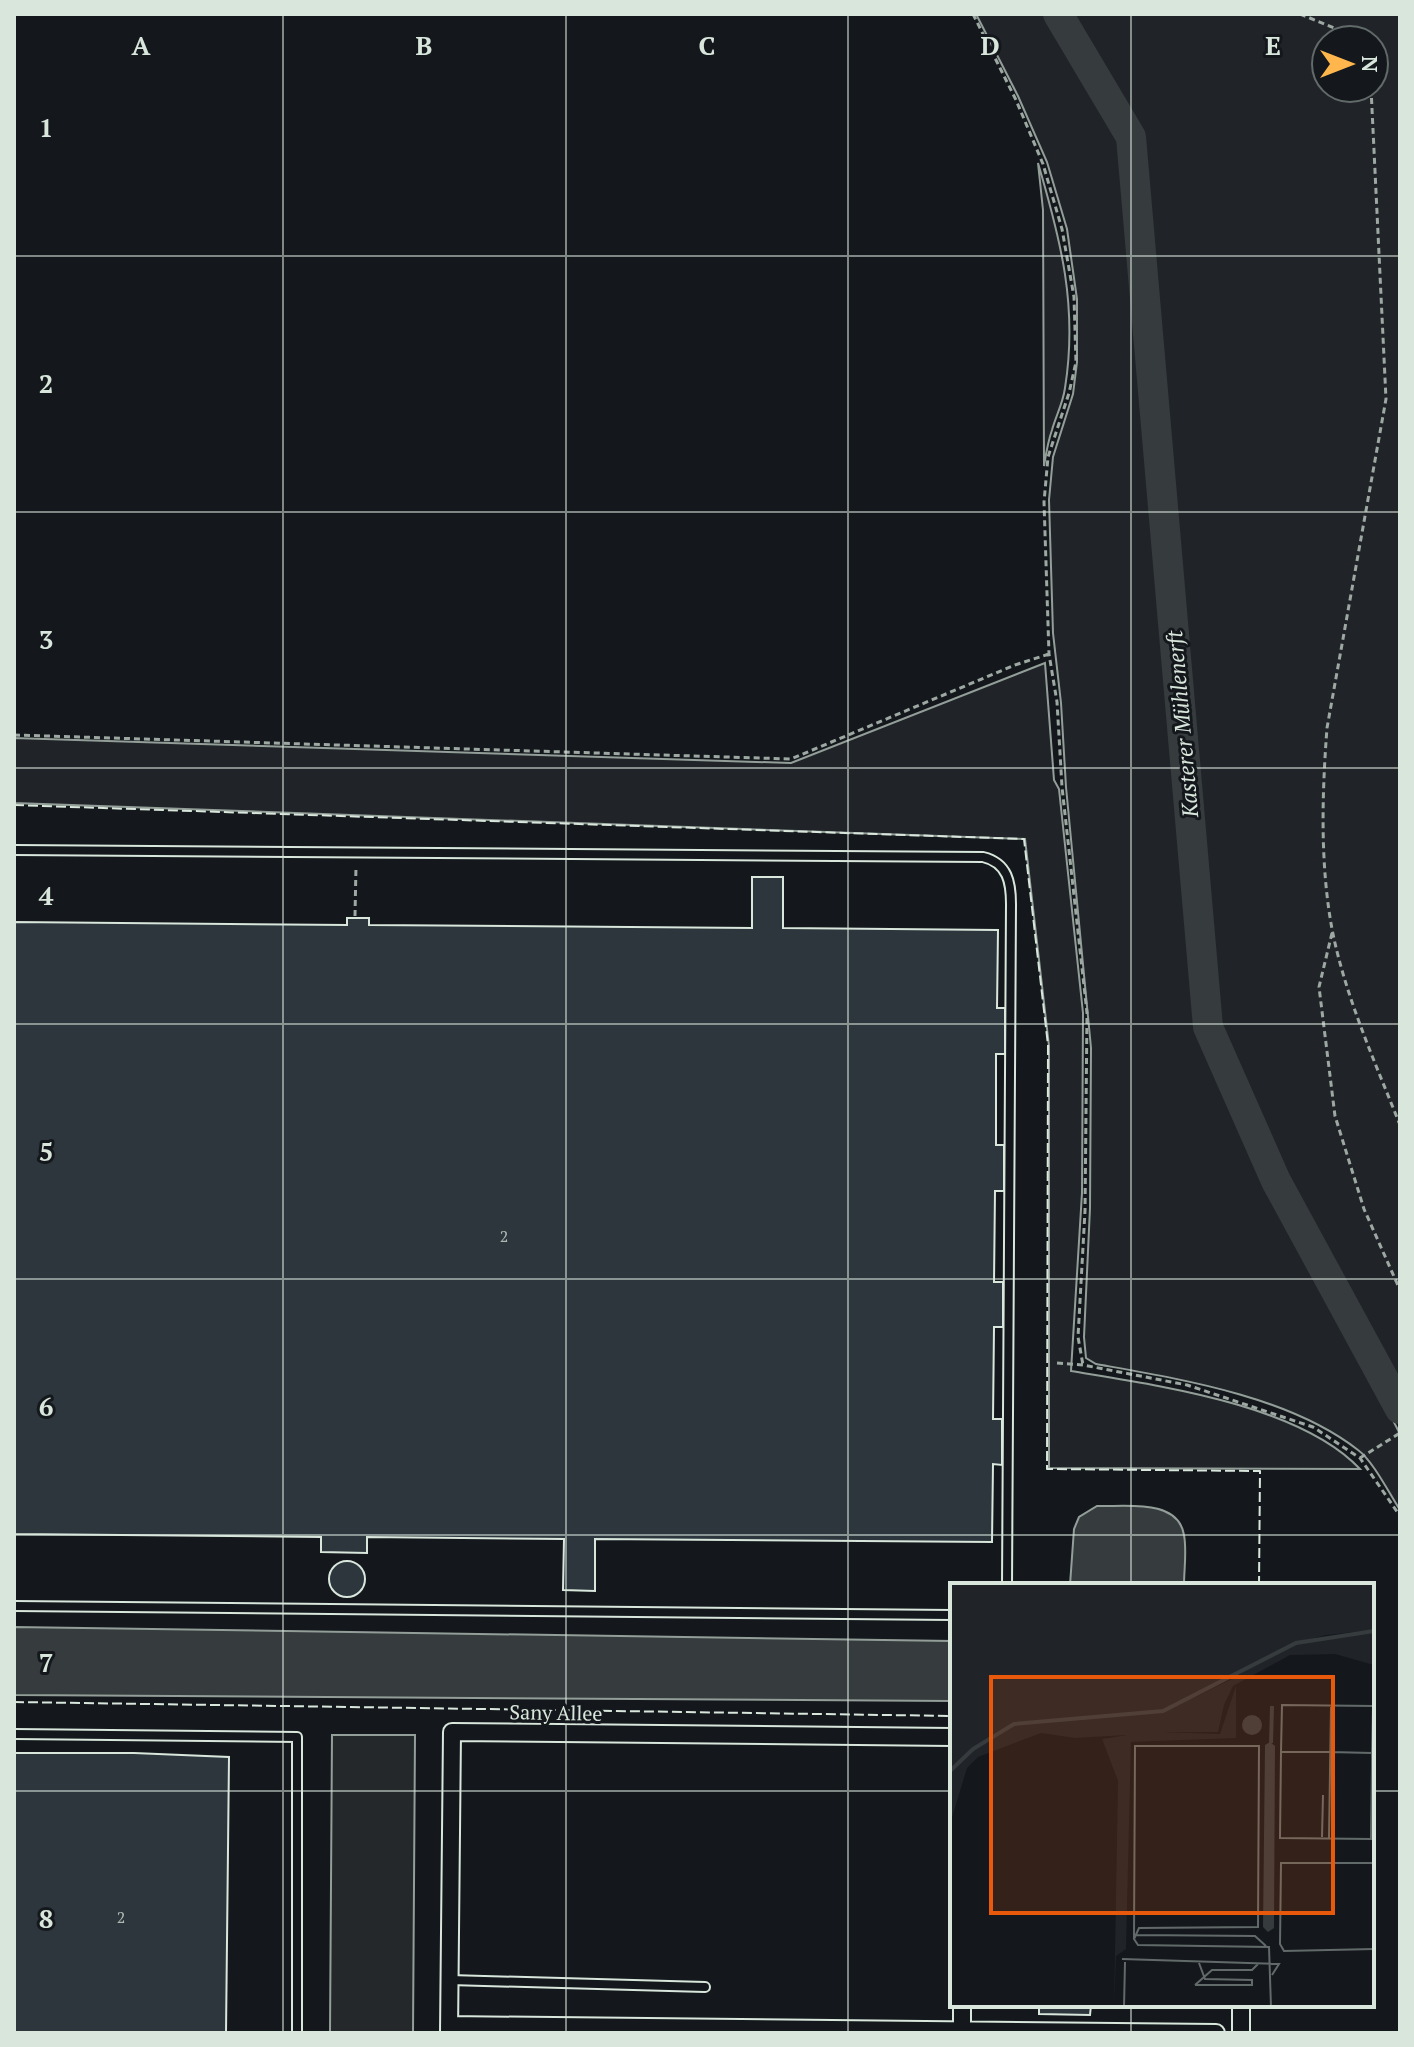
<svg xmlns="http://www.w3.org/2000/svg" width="1414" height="2047" viewBox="0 0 1414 2047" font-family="'PT Serif',serif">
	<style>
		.green { fill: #202428; stroke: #939e99; stroke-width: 2; fill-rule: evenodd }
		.parking { fill: #24282b; stroke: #939e99; stroke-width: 2 }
		.water { fill: #363b3e; stroke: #939e99; stroke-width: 2 }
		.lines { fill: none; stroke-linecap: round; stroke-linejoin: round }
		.river { stroke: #363b3e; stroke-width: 30 }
		.building { fill: #2c363c; stroke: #d8e6dc; stroke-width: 2 }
		.service-casing { stroke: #d8e6dc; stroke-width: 12 }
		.minor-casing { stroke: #d8e6dc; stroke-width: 20 }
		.path { stroke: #9da8a2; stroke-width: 3; stroke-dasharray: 6 4; stroke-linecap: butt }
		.service { stroke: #14181c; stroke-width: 8 }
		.minor { stroke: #14181c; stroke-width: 16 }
		.fence { stroke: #d8e6dc; stroke-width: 2; stroke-dasharray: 10 4; stroke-linecap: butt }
		.grid { fill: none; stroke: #d8e6dc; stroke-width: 2; stroke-opacity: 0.55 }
		.labels { text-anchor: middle; stroke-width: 6; stroke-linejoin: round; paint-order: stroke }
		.number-label { font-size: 16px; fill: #adbab4 }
		.street-label { font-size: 20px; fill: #d8e6dc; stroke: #14181c }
		.water-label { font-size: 22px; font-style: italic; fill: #d8e6dc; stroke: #14181c }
		.inset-river { fill: none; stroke: #363b3e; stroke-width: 4 }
		.inset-road { fill: none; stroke: #626a69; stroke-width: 2 }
		.view { fill: #e8590c; fill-opacity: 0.15; stroke: #e8590c; stroke-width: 4 }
		.inset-edge { fill: none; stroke: #d8e6dc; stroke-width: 4 }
		.grid-label { font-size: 26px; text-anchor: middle; font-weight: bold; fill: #d8e6dc; stroke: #14181c; stroke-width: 6; stroke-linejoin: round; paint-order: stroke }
	</style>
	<rect width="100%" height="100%" fill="#14181c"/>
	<path class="green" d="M976,14H1056L1129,138L1205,1029L1271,1182L1400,1434V1510C1389,1493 1373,1461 1358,1450C1289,1396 1180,1379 1096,1364L1086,1358L1084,1337L1090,1208L1091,1048L1066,787L1061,703L1053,633L1049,500L1053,457L1073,394L1077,362V299L1067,229L1047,162L1018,96Z
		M1060,14H1400V1399L1281,1178L1214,1026L1134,136ZM1374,40V88H1326V40Z
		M1038,163C1061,241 1078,307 1065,388C1063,403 1056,416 1052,430C1048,441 1046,454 1044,466L1043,210Z
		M1045,663L1054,780L1059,789L1083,1013L1082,1193L1071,1371C1155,1385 1299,1404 1360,1469L1049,1468V1046L1025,839L14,803V738L791,763Z"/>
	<path class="parking" d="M332,1735H415L413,2033H330Z"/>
	<path class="water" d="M1097,1506C1125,1507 1178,1498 1184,1535C1187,1551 1184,1569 1184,1585H1070L1074,1529L1079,1517Z
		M14,1627L952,1641V1701L14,1695Z"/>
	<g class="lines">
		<path class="river" d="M1058,14L1131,137L1208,1027L1276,1181L1400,1409"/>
	</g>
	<path class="building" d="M752,877H783V928L998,930L997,1008H1005V1054H996V1145H1004V1191H995L994,1282H1003V1327H994L993,1419H1002V1465L993,1464L992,1542L595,1539V1591L563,1590L564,1539L367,1537V1553L321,1552V1537L14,1534V922L347,925V918H369V925L752,928Z
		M329 1579a18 18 0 1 1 36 0a18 18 0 1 1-36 0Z
		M14,1753H134L229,1757L226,2033H14Z
		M1039,2005H1091L1090,2015L1039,2014Z"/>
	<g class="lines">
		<defs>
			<path id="service" d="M14,850L983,857C1008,863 1011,883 1011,904L1007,1585
				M14,1606L952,1615
				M14,1734L297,1737V2033
				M450,1980L705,1987"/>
			<path id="minor" d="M449,2025L1216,2033
				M449,2033L452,1732L952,1737
				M962,2033V2005
				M1241,2033V2005"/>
		</defs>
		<use href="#service" class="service-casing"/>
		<use href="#minor" class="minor-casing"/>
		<path class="path" d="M973,14L1016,100L1043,164L1062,229L1074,297L1076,362L1069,393L1048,457L1044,502L1049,654L1057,702L1062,787L1087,1013L1085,1211L1078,1337L1083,1365
			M1300,14L1364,40
			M1371,88L1386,399L1327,728C1322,794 1320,864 1332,929C1345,996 1375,1062 1400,1125
			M14,735L791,759L1015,665L1049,654
			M355,916L356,866
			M1332,933L1319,987L1335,1116L1364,1209L1400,1290
			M1057,1363L1083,1365L1187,1385L1313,1427L1360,1458L1400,1516
			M1360,1458L1400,1433"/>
		<use href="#service" class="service"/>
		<use href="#minor" class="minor"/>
		<path class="fence" d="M14,805L1024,839L1048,1045L1047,1469L1260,1471L1259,1585
			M14,1702L952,1716"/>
	</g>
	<path class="grid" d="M283,14V2033M566,14V2033M848,14V2033M1131,14V1585M14,256H1400M14,512H1400M14,768H1400M14,1024H1400M14,1279H1400M14,1535H1400M14,1791H952M1372,1791H1400M1131,2005V2033"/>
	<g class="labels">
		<g class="number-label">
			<text x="504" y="1242">2</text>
			<text x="121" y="1923">2</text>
		</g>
		<g class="street-label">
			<text transform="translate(556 1713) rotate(1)" y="7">Sany Allee</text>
		</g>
		<g class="water-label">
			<text transform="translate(1182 724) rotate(-95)" y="8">Kasterer Mühlenerft</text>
		</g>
	</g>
	<g transform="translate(950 1583)">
		<rect width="424" height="424" fill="#14181c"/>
		<path d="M0,0H424V47L376,52L349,59L424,49V82L385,71L340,72L283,103L274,122L268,149H213L270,151L286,103V155L181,159L176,366L166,373L164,424L168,198L152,156L177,152L125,155L91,150L28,174L17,185L0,241ZM316,75L282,96L213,129L134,135L212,127Z" fill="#202428" fill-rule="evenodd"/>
		<path d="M292 142a10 10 0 1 1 20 0a10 10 0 1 1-20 0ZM320,159L325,163L324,345L318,349L313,344L315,162Z" fill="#363b3e"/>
		<path class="inset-river" d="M321,160L322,123M0,188L23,166L64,141L213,128L346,60L424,48"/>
		<path class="inset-road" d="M331,169L330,255L421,256M424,170H422L380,169H331L332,122L423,123L422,170V183L421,256H424M372,254L373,212M379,255L381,123M424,280H331L330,361L334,368L424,366M186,352L305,353L316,363M184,356L185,163H309L308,344L189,345L184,356L188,362L319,364L321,424M172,376L329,381L322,392M245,402H302V397L255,396L249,380M245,402L262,387H302L308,381M174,424L175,379"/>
		<path class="view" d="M41,94H383V330H41Z"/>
		<rect width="424" height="424" class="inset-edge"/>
	</g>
	<g class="grid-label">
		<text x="141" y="55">A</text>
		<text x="424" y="55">B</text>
		<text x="707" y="55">C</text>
		<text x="990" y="55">D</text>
		<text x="1273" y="55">E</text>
		<text x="46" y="137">1</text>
		<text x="46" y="393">2</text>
		<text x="46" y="649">3</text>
		<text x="46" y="905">4</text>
		<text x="46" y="1161">5</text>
		<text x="46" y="1416">6</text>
		<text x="46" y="1672">7</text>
		<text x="46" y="1928">8</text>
	</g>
	<rect width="1414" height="2047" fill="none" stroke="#d8e6dc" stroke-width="32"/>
	<g transform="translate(1350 64) rotate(90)"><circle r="38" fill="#14181c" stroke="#626a69" stroke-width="2"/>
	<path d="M0-6L14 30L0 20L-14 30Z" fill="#ffb74d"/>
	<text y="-12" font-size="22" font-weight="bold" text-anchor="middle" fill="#d8e6dc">N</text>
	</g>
</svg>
